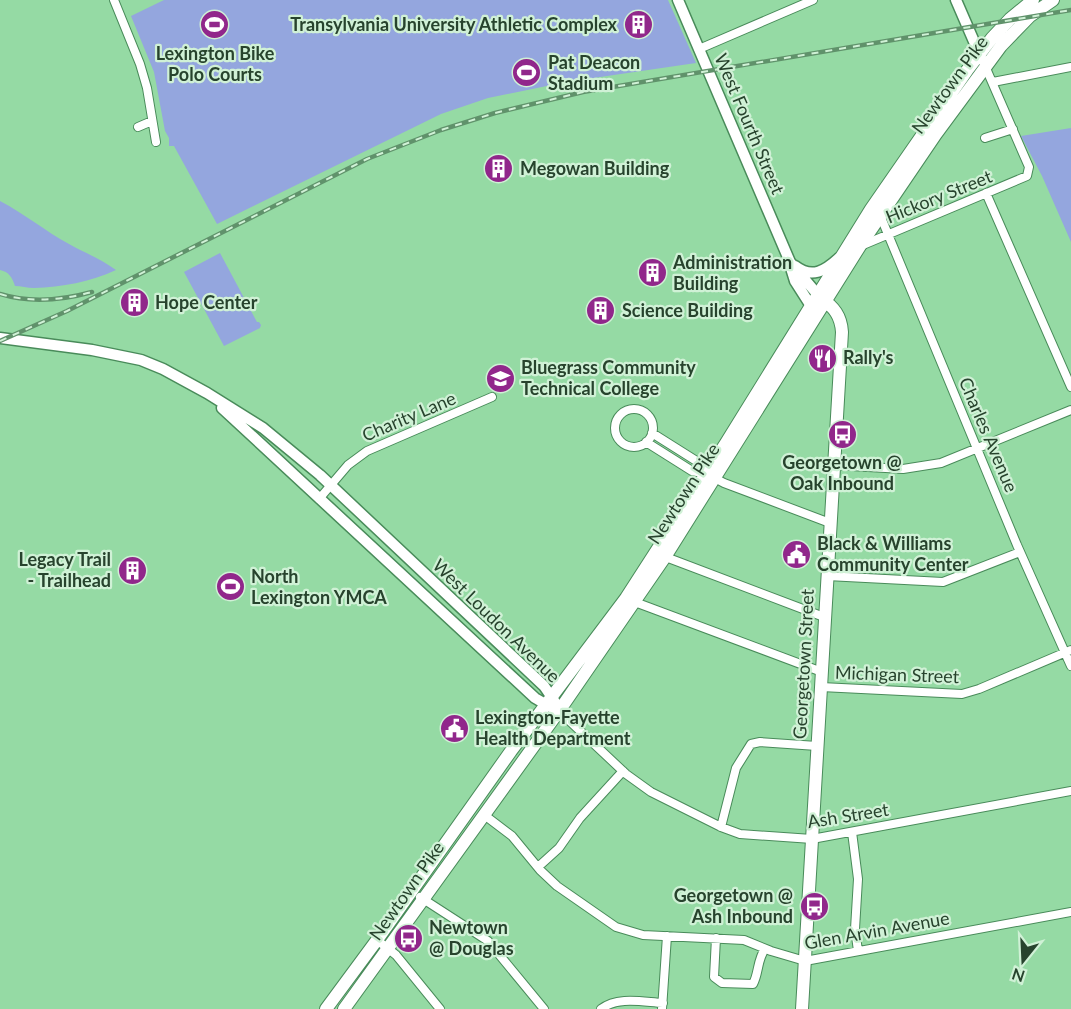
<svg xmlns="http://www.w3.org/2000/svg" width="1071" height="1009" viewBox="0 0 1071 1009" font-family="Lato,sans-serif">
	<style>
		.green { fill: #94a6de }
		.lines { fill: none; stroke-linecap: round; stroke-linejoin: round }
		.street-casing { stroke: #498b5a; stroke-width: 10 }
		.secondary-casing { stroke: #498b5a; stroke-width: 13 }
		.primary-casing { stroke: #498b5a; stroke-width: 14 }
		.street { stroke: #fff; stroke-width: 8 }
		.secondary { stroke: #fff; stroke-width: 10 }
		.primary { stroke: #fff; stroke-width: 12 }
		.rail-casing { stroke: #60926b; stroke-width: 4.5 }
		.rail { stroke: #d0f1d6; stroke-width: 2; stroke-dasharray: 7; stroke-linecap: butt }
		.labels { text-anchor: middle; stroke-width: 4.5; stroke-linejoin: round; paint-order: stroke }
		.poi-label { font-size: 18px; font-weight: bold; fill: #27432d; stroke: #d0f1d6; text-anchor: start }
		.street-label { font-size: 18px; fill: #27432d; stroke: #d0f1d6 }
	</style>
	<rect width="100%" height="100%" fill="#95daa4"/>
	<path class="green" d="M164,0H668L696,63L566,82L488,98L441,114L217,224L174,146H169V138L165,131L154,72L131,16Z
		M1071,128V242L1042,176L1021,136Z
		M0,201C25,214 45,231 69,244C85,253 101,259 116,270C90,282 62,287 34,288C27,288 21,286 15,286C12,277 9,272 0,270Z
		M220,253L257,322H259L261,325L260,328L224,346L184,272Z"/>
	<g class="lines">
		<defs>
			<path id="street" d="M114,0L140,64L147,88L156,142
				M699,49L813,0
				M993,82L1071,67
				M138,127L152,121
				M985,138L1013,129
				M986,193L1071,387
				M880,215L1017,545L1071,666
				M863,245L1027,176L1029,167L985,66
				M615 428a19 19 0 1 1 38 0a19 19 0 1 1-38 0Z
				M652,433L698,462L707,474
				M646,442L692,471L707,474L724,483L830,523
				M833,465L903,469L941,463L1071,410
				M319,499L348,465L367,451L492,397
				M663,556L824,617
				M827,576L943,582L1020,552
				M632,601L822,672
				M821,687L962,694L979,689L1071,650
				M559,711L626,774L651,792L721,827L740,834L812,839L1071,791
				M483,814L512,836L540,870L557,886L616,927L643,935L744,940L771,951L805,961L1071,912
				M721,827L736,768L751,744L760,742L817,746
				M852,832L858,879L855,929L858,951
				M538,867L559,848L580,818L623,771
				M420,897L488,941L544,1009
				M716,938L714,977L722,983L753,984C759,973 757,960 765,949
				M377,940L396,955L440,1009
				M601,1009C618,996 643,1002 663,1003
				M662,1009L667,936"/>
			<path id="secondary" d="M678,0L790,262L818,295
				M956,0L982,60
				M795,266C812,279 825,271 839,258
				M791,268L795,281L811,306
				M0,338L92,350L141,360L163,369L207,393L263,428L320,475L544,686L555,702
				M222,408L535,698L552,708"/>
			<path id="primary" d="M326,1009L377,940L511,751L626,598L726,443L871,209L968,69L992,38L1010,19L1033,0
				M344,1009L559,711L665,557L860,246L936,134L1001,46L1030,16L1053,0
				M802,1009L842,332C841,316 834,307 821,298"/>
		</defs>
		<use href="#street" class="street-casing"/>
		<use href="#secondary" class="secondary-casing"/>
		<use href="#primary" class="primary-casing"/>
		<use href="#street" class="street"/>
		<use href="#secondary" class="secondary"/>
		<use href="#primary" class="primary"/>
		<defs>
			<path id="rail" d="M0,294C29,303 63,300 92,292
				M0,341L67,311L367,159L441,130L495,113L583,92L1071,10"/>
		</defs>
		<use href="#rail" class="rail-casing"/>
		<use href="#rail" class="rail"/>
	</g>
	<defs>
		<symbol id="stadium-disc" viewBox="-11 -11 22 22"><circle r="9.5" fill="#91278b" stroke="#d0f1d6"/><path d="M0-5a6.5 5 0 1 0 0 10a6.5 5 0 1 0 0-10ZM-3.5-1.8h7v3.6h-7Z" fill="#fff"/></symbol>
		<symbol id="building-disc" viewBox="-11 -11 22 22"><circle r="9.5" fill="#91278b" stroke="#d0f1d6"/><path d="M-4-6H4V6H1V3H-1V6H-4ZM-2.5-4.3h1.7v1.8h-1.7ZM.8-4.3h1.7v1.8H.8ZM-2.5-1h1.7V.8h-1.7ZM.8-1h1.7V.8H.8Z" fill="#fff"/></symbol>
		<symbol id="restaurant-disc" viewBox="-11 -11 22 22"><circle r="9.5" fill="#91278b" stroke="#d0f1d6"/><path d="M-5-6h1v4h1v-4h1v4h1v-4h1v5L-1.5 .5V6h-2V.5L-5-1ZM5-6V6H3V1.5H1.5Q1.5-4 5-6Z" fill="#fff"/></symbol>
		<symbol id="university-disc" viewBox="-11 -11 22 22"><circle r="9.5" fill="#91278b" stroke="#d0f1d6"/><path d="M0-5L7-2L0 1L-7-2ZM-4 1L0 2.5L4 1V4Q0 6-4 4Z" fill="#fff"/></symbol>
		<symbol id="bus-disc" viewBox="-11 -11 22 22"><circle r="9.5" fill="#91278b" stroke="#d0f1d6"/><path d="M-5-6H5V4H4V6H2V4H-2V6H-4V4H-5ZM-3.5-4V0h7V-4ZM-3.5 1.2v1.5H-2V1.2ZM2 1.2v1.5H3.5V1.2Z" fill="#fff"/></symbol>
		<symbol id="civic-disc" viewBox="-11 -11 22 22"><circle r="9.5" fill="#91278b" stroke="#d0f1d6"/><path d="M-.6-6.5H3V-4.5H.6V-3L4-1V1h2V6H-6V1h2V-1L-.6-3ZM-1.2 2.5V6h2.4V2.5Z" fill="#fff"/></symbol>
	</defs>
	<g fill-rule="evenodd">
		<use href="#stadium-disc" x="198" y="8" width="33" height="33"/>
		<use href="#building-disc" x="622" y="8" width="33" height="33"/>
		<use href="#stadium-disc" x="510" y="56" width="33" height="33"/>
		<use href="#building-disc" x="482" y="152" width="33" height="33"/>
		<use href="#building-disc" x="636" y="256" width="33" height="33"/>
		<use href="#building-disc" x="118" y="286" width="33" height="33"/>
		<use href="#building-disc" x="584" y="294" width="33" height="33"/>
		<use href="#restaurant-disc" x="806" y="342" width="33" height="33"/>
		<use href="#university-disc" x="484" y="362" width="33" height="33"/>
		<use href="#bus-disc" x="826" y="418" width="33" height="33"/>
		<use href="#civic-disc" x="780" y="538" width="33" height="33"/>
		<use href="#building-disc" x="116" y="554" width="33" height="33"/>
		<use href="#stadium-disc" x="214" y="570" width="33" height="33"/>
		<use href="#civic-disc" x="438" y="712" width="33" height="33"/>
		<use href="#bus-disc" x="798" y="890" width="33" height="33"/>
		<use href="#bus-disc" x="392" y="922" width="33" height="33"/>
	</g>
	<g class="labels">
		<g class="poi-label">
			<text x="617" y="31" text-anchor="end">Transylvania University Athletic Complex</text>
			<text x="215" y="60" text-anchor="middle">Lexington Bike<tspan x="215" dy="21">Polo Courts</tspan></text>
			<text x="548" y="69">Pat Deacon<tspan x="548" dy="21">Stadium</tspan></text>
			<text x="520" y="175">Megowan Building</text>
			<text x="673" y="269">Administration<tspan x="673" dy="21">Building</tspan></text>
			<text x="155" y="309">Hope Center</text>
			<text x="622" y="317">Science Building</text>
			<text x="843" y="364">Rally's</text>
			<text x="521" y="374">Bluegrass Community<tspan x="521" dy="21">Technical College</tspan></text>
			<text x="842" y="469" text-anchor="middle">Georgetown @<tspan x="842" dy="21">Oak Inbound</tspan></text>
			<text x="817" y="550">Black &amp; Williams<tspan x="817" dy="21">Community Center</tspan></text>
			<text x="111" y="566" text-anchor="end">Legacy Trail<tspan x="111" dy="21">- Trailhead</tspan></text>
			<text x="251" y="583">North<tspan x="251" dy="21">Lexington YMCA</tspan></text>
			<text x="475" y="724">Lexington-Fayette<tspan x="475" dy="21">Health Department</tspan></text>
			<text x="793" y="902" text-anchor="end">Georgetown @<tspan x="793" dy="21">Ash Inbound</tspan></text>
			<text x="429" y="934">Newtown<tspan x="429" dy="21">@ Douglas</tspan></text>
		</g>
		<g class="street-label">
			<text transform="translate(950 85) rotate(-54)" y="6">Newtown Pike</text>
			<text transform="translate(749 124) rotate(67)" y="6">West Fourth Street</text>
			<text transform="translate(939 197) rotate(-22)" y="6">Hickory Street</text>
			<text transform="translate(409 417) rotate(-23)" y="6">Charity Lane</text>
			<text transform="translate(988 435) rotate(67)" y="6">Charles Avenue</text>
			<text transform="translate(684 494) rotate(-57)" y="6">Newtown Pike</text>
			<text transform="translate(496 621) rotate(44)" y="6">West Loudon Avenue</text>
			<text transform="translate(804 664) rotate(-87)" y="6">Georgetown Street</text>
			<text transform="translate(897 675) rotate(2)" y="6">Michigan Street</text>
			<text transform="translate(848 816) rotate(-9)" y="6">Ash Street</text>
			<text transform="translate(407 891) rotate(-55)" y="6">Newtown Pike</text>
			<text transform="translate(877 931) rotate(-10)" y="6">Glen Arvin Avenue</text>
		</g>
	</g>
	<g transform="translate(1023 961) rotate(198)" stroke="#d0f1d6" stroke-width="4.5" paint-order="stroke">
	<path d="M0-4.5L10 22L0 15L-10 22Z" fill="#27432d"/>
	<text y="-9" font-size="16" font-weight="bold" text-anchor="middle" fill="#27432d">N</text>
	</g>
</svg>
